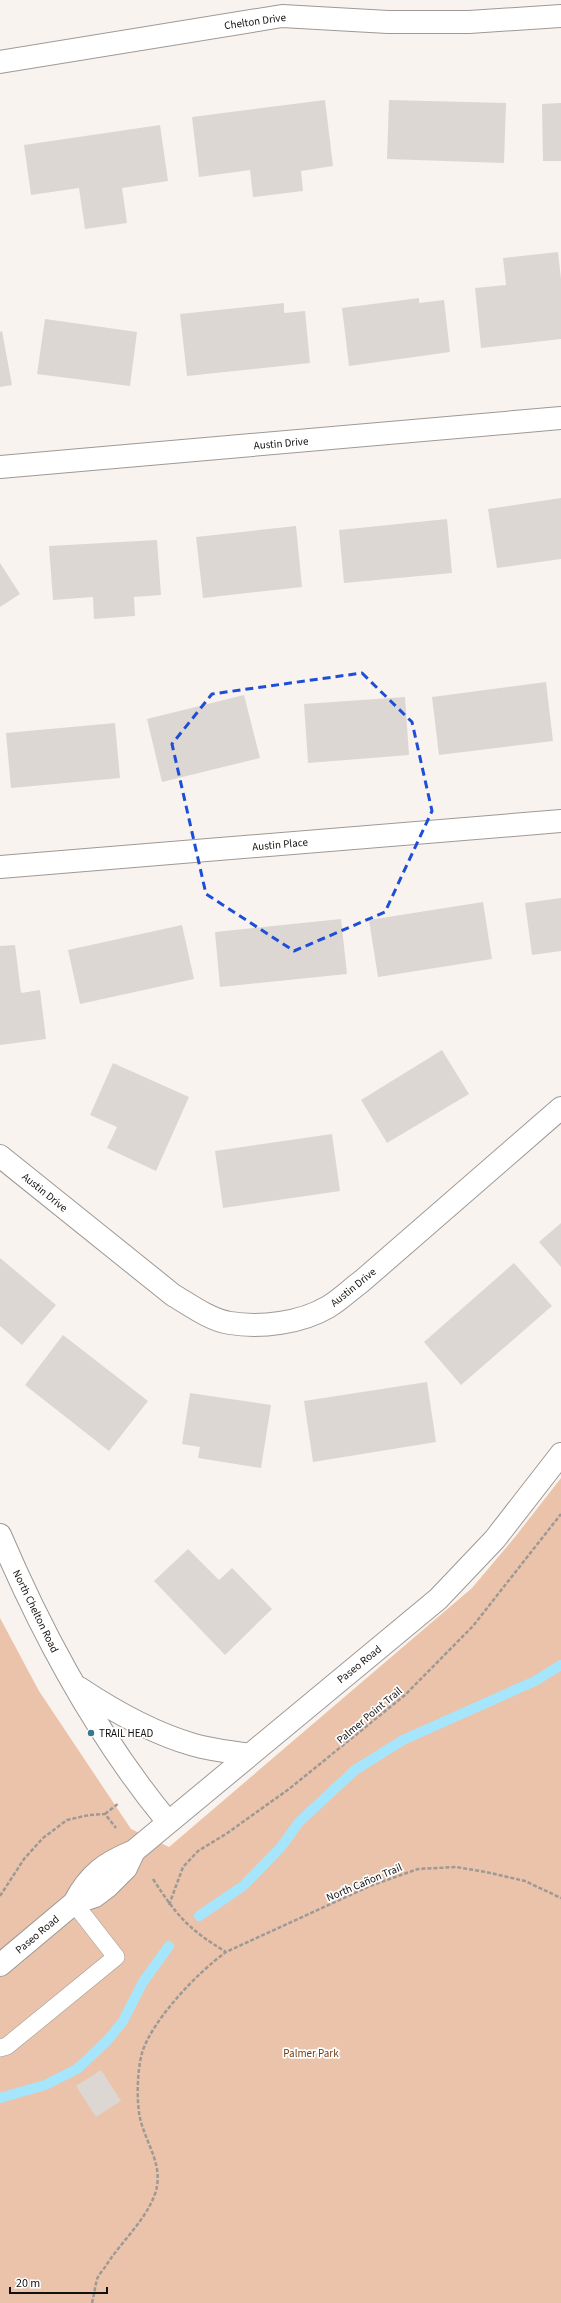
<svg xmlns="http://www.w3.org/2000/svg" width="561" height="2303" viewBox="0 0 561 2303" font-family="'Source Sans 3',sans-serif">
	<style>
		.green { fill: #ebc3aa }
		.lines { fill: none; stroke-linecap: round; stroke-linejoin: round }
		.stream { stroke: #a6e6fd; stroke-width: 10 }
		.building { fill: #ddd7d4 }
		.lane-casing { stroke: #9e9996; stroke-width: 18 }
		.street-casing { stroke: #9e9996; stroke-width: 24 }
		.path { stroke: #9d9996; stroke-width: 2.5; stroke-dasharray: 4 2; stroke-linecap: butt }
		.lane { stroke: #fff; stroke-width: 17 }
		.street { stroke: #fff; stroke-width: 22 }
		.marked { fill: none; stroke: #1d4ed8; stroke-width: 3; stroke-dasharray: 8 5; stroke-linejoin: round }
		.poi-dot { fill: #3a798d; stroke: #fff; stroke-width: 1.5 }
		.labels { text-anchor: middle; stroke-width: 3.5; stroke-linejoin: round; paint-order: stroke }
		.street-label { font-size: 11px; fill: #12110f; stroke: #fff }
		.poi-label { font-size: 11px; fill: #12110f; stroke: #fff; text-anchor: start }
		.park-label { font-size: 11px; fill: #743c11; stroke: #fff }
	</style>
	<rect width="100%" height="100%" fill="#f8f3ef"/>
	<path class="green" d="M561,1478V2303H0V1618L39,1691L131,1829L169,1847L472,1588L515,1537Z"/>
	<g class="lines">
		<path class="stream" d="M199,1916L243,1886L281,1847L299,1822L355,1770L403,1740L535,1681L561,1665
			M0,2098L45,2085L77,2069L107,2041L123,2021L143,1982L169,1946"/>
	</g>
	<path class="building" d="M325,100L333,166L301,171L303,191L253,197L250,170L199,177L192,117Z
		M389,100L506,103L504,163L387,159Z
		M561,103V161H543L542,104Z
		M160,125L168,181L122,188L127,223L85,229L79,188L31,195L24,145Z
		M558,252L561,279V339L481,348L475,288L506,285L503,258Z
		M419,298V303L444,300L450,352L349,366L342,308Z
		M284,303V313L305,311L310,363L187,376L180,314Z
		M45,319L137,332L130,386L37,374Z
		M2,331L12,385L0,387V332Z
		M561,498V559L497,568L488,509Z
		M447,519L452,573L344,583L339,530Z
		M296,526L302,587L203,598L196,537Z
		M157,540L161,595L134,597L135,616L94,619L93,597L53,600L49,546Z
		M0,563L20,594L0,607Z
		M546,682L553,741L439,755L432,697Z
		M244,695L260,758L162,782L147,719Z
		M405,697L409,755L308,763L304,704Z
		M115,723L120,778L11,788L6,733Z
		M561,898V951L532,955L525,903Z
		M483,902L492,959L378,977L369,920Z
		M341,919L347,974L220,987L215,932Z
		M182,925L194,979L80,1004L68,950Z
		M15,945L21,993L40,990L46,1039L0,1045V946Z
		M442,1050L469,1094L387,1143L361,1100Z
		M113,1063L189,1097L156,1171L107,1148L117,1127L90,1115Z
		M332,1134L340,1191L223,1208L215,1151Z
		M561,1223V1267L539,1242Z
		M0,1258L56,1305L22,1345L0,1326Z
		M514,1263L552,1306L461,1385L424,1342Z
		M63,1335L148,1401L109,1451L25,1385Z
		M427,1382L436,1442L313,1462L304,1401Z
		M190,1393L271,1405L261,1468L198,1458L200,1447L182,1444Z
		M188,1549L219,1580L232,1568L272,1609L225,1655L154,1581Z
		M101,2070L121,2101L96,2117L76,2086Z"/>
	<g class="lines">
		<defs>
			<path id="lane" d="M0,2048L7,2046L116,1957L74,1903"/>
			<path id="street" d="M0,62L282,16L388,22H469L561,16
				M0,467L561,418
				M0,867L561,821
				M0,1156L173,1295C190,1305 210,1320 230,1323C261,1328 301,1323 328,1307C340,1300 351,1289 362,1281L561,1108
				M0,1535C43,1636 97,1736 168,1822
				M79,1688C115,1712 152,1733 194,1745C212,1750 231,1752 249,1755
				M74,1903C89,1874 105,1863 134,1851L438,1599L495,1539L561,1454
				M0,1965L74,1903L95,1896L107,1887L126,1868L134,1851"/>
		</defs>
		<use href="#lane" class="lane-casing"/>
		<use href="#street" class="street-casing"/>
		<path class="path" d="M105,1814L119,1803
			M153,1879C177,1916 188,1929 226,1952
			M0,1896L24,1859L43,1838L67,1820L89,1815L105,1814L116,1828
			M169,1905L183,1867L198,1851L226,1834L289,1789L405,1695L473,1626L561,1514
			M92,2303C94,2295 95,2287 97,2279C99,2274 104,2269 107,2264C122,2241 145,2221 155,2194C164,2167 148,2147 141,2122C136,2105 137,2071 142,2053C152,2020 198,1972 226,1952L370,1886L418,1869L456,1867L486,1872L525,1881L561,1898"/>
		<use href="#lane" class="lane"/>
		<use href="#street" class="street"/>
	</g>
	<path class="marked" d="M362,673L412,722L432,811L385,912L294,951L206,894L172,744L212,694Z"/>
	<circle class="poi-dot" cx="91" cy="1733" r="4"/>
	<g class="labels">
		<g class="street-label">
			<text transform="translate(255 21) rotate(-8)" y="4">Chelton Drive</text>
			<text transform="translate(281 443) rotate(-5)" y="4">Austin Drive</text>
			<text transform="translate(280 844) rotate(-5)" y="4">Austin Place</text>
			<text transform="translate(45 1192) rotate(39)" y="4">Austin Drive</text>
			<text transform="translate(353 1287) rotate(-39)" y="4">Austin Drive</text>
			<text transform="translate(36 1611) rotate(64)" y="4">North Chelton Road</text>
			<text transform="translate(359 1664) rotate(-39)" y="4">Paseo Road</text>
			<text transform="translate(369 1715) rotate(-40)" y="4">Palmer Point Trail</text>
			<text transform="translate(364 1882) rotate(-23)" y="4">North Cañon Trail</text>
			<text transform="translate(37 1934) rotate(-40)" y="4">Paseo Road</text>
		</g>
		<g class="poi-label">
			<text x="99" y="1737">TRAIL HEAD</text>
		</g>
		<g class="park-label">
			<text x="311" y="2057">Palmer Park</text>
		</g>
	</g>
	<path d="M10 2287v6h97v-6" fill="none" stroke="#12110f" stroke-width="2"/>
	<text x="16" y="2287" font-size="12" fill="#12110f" stroke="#ffffff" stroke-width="3" paint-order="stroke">20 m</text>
</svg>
